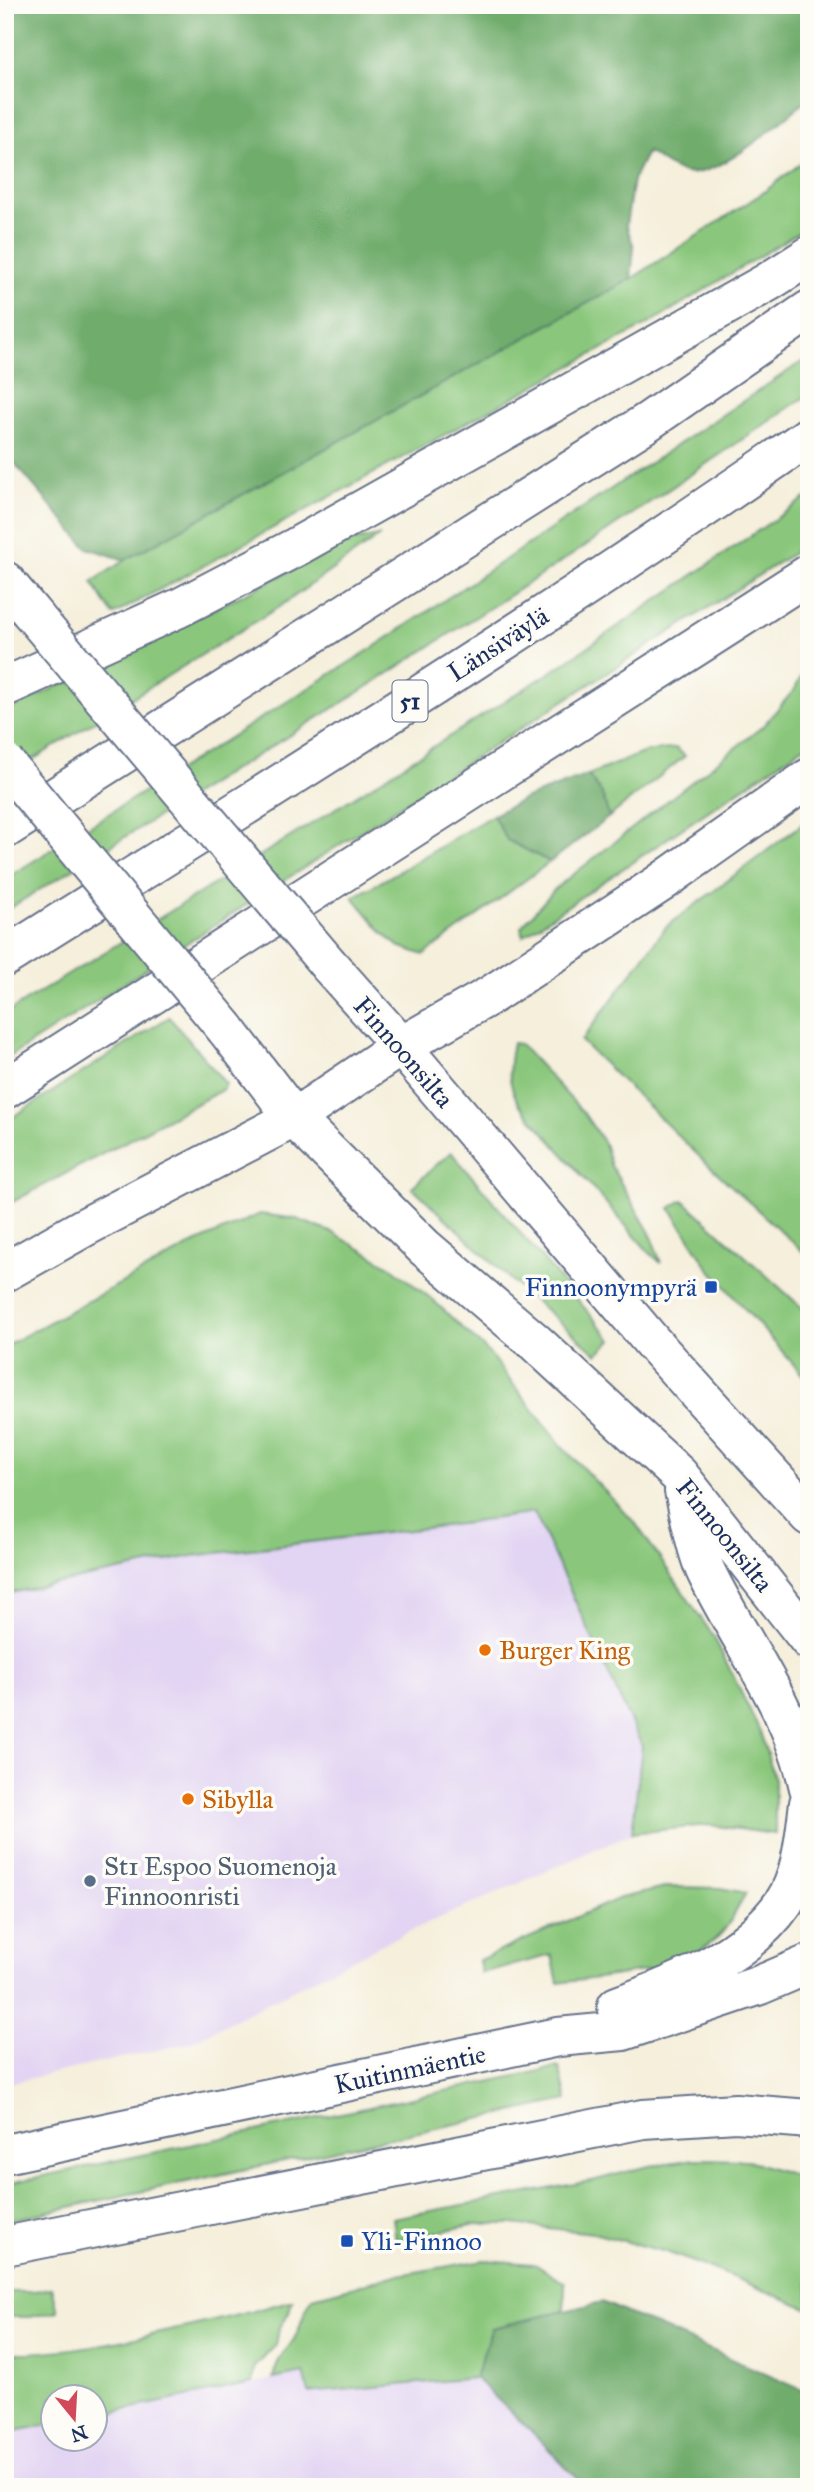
<svg xmlns="http://www.w3.org/2000/svg" width="814" height="2492" viewBox="0 0 814 2492" font-family="'IM FELL Great Primer',serif">
	<style>
		.built { fill: #e2d4f3 }
		.green { fill: #8ac77c; stroke: #527b6d; stroke-width: 2 }
		.forest { fill: #6fac6c; stroke: #456e65; stroke-width: 2 }
		.lines { fill: none; stroke-linecap: round; stroke-linejoin: round }
		.primary-casing { stroke: #67728a; stroke-width: 42 }
		.highway-casing { stroke: #67728a; stroke-width: 42 }
		.primary { stroke: #fff; stroke-width: 38 }
		.highway { stroke: #fff; stroke-width: 38 }
		.primary-bridge-casing { stroke: #67728a; stroke-width: 42; stroke-linecap: butt }
		.primary-bridge { stroke: #fff; stroke-width: 38 }
		.transit-dot { fill: #1a4fb4; stroke: #fdfcf7; stroke-width: 2.5 }
		.food-dot { fill: #e8710a; stroke: #fdfcf7; stroke-width: 2.5 }
		.service-dot { fill: #5c6f8a; stroke: #fdfcf7; stroke-width: 2.5 }
		.labels { text-anchor: middle; stroke-width: 7; stroke-linejoin: round; paint-order: stroke }
		.shield { fill: #fdfcf7; stroke: #5f6c8c; stroke-width: 2 }
		.shield-label { font-size: 24px; font-weight: bold; fill: #1b2f5e }
		.street-label { font-size: 26px; fill: #1b2f5e; stroke: #fdfcf7 }
		.transit-label { font-size: 26px; fill: #164399; stroke: #fdfcf7; text-anchor: end }
		.food-label { font-size: 26px; fill: #c56008; stroke: #fdfcf7; text-anchor: start }
		.service-label { font-size: 26px; fill: #4e5e75; stroke: #fdfcf7; text-anchor: start }
	</style>
	<rect width="100%" height="100%" fill="#fdfcf7"/>
	<filter id="ink" filterUnits="userSpaceOnUse"><feTurbulence type="fractalNoise" baseFrequency=".0143" numOctaves="2"/><feDisplacementMap in="SourceGraphic" scale="14" xChannelSelector="R" yChannelSelector="G"/><feConvolveMatrix kernelMatrix="1 2 1 2 8 2 1 2 1" color-interpolation-filters="sRGB"/></filter>
	<filter id="wash" filterUnits="userSpaceOnUse"><feTurbulence type="fractalNoise" baseFrequency=".00686" numOctaves="4" result="noise"/><feDisplacementMap in="SourceGraphic" scale="28" xChannelSelector="R" yChannelSelector="G"/><feGaussianBlur stdDeviation="1.57" result="paint"/><feColorMatrix in="noise" values="0 0 0 0 0 0 0 0 0 0 0 0 0 0 0 0 0 1.4 0 .05"/><feComposite in="paint" operator="in"/></filter>
	<g filter="url(#wash)">
		<rect width="100%" height="100%" fill="#f5efdb"/>
		<path class="built" d="M534,1512L642,1746L632,1833L390,1940L189,2043L5,2084V1594L192,1556Z
			M304,2373L309,2393L475,2378L531,2431L586,2487H5V2433L52,2424V2440H94L95,2416Z"/>
		<path class="green" d="M809,157V226L652,322L113,615L92,582L125,560L631,279L764,192Z
			M809,357V394L575,553L358,693L5,911V879L374,647Z
			M809,496V543L5,1060V1014L324,816L554,670Z
			M380,536L282,605L5,777V712L351,541Z
			M809,661V743L523,936L521,927L556,888L763,726L795,689Z
			M676,748L685,756L609,817L602,794L588,775L645,752Z
			M493,815L507,840L550,862L424,955L398,946L383,933L353,897C401,872 446,842 493,815Z
			M809,819V1257L702,1159L581,1041L666,927Z
			M169,1017L226,1084L222,1090L5,1206V1122Z
			M513,1043L520,1044L583,1112L604,1143L611,1166L650,1233L661,1263L648,1251L519,1104C507,1083 508,1066 513,1043Z
			M451,1152L612,1340L597,1354L512,1281L412,1187Z
			M683,1200L809,1314V1382L708,1267L670,1208Z
			M260,1214L297,1219L333,1233L388,1265L433,1300L488,1352L560,1444L636,1524L714,1637L760,1731L775,1780V1834L709,1825L632,1833L642,1746L534,1512L469,1523L192,1556L5,1594V1346L195,1243Z
			M669,1887L721,1888L746,1893C739,1905 733,1919 724,1930C689,1973 610,1976 558,1983L552,1955L481,1973L479,1960L620,1898Z
			M559,2067L567,2100L5,2221V2184Z
			M694,2159L748,2160L809,2180V2309L713,2269L666,2252L593,2233L512,2224H476L396,2240L393,2218L596,2180L649,2166Z
			M484,2260L534,2264L565,2282L564,2311L492,2328L475,2378L309,2393L304,2373L273,2379C276,2359 284,2355 294,2339C302,2326 303,2310 313,2297L393,2276Z
			M52,2288L58,2311L30,2317H5V2292H29Z
			M292,2300L289,2312L279,2329L276,2345L255,2367L253,2383L95,2416L94,2398H52V2424L5,2433V2353C55,2354 102,2345 150,2335C198,2325 245,2314 292,2300Z"/>
		<path class="forest" d="M5,5H809V98C784,119 719,179 685,173C671,170 659,159 647,152L633,180L626,225L634,247L631,279L125,560L87,548L5,452Z
			M588,775L602,794L609,817L550,862L507,840L493,815L524,799Z
			M602,2302L809,2393V2487H586L531,2431L475,2378L492,2328Z"/>
	</g>
	<g filter="url(#ink)">
		<g class="lines">
			<defs>
				<path id="primary" d="M5,581L29,610
					M328,964L401,1046L653,1343L809,1516
					M226,1029L294,1118L424,1247L535,1342L679,1475L809,1640
					M684,1491C690,1515 696,1552 707,1574C743,1647 791,1706 809,1788
					M617,2006C678,1984 746,1957 784,1902C802,1876 805,1833 809,1803
					M5,2154L558,2037L623,2031L760,1985L809,1964
					M5,2246L643,2119L736,2113L809,2119"/>
				<path id="highway" d="M5,687L179,608L296,547L768,282L809,256
					M5,829L649,421L809,310
					M5,957C275,787 547,619 809,436
					M5,1089L809,574
					M5,1272L83,1228L294,1118L401,1046L491,995L659,884L809,778"/>
			</defs>
			<use href="#primary" class="primary-casing"/>
			<use href="#highway" class="highway-casing"/>
			<use href="#primary" class="primary"/>
			<use href="#highway" class="highway"/>
			<defs>
				<path id="primary-bridge" d="M29,610L328,964
					M5,763L226,1029"/>
			</defs>
			<use href="#primary-bridge" class="primary-bridge-casing"/>
			<use href="#primary-bridge" class="primary-bridge"/>
		</g>
	</g>
	<g class="transit-dot">
		<rect x="704" y="1280" width="14" height="14" rx="3.5"/>
		<rect x="340" y="2234" width="14" height="14" rx="3.5"/>
	</g>
	<g class="food-dot">
		<circle cx="485" cy="1650" r="7"/>
		<circle cx="188" cy="1799" r="7"/>
	</g>
	<circle class="service-dot" cx="90" cy="1881" r="7"/>
	<g class="labels">
		<rect class="shield" x="392.5" y="680.5" width="35" height="41" rx="5"/>
		<g class="shield-label">
			<text x="410" y="709">51</text>
		</g>
		<g class="street-label">
			<text transform="translate(498 644) rotate(-33)" y="9">Länsiväylä</text>
			<text transform="translate(404 1052) rotate(49)" y="9">Finnoonsilta</text>
			<text transform="translate(725 1535) rotate(51)" y="9">Finnoonsilta</text>
			<text transform="translate(410 2069) rotate(-12)" y="9">Kuitinmäentie</text>
		</g>
		<g class="transit-label">
			<text x="697" y="1296">Finnoonympyrä</text>
			<text x="361" y="2250" text-anchor="start">Yli-Finnoo</text>
		</g>
		<g class="food-label">
			<text x="499" y="1659">Burger King</text>
			<text x="202" y="1808">Sibylla</text>
		</g>
		<g class="service-label">
			<text x="104" y="1875">St1 Espoo Suomenoja<tspan x="104" dy="30">Finnoonristi</tspan></text>
		</g>
	</g>
	<rect width="814" height="2492" fill="none" stroke="#fdfcf7" stroke-width="28"/>
	<g transform="translate(74 2418) rotate(162)"><circle r="33" fill="#fdfcf7" stroke="#a3aaba" stroke-width="2"/>
	<path d="M0-5L12 26L0 18L-12 26Z" fill="#d1495b"/>
	<text y="-10" font-size="19" font-weight="bold" text-anchor="middle" fill="#1b2f5e">N</text>
	</g>
</svg>
